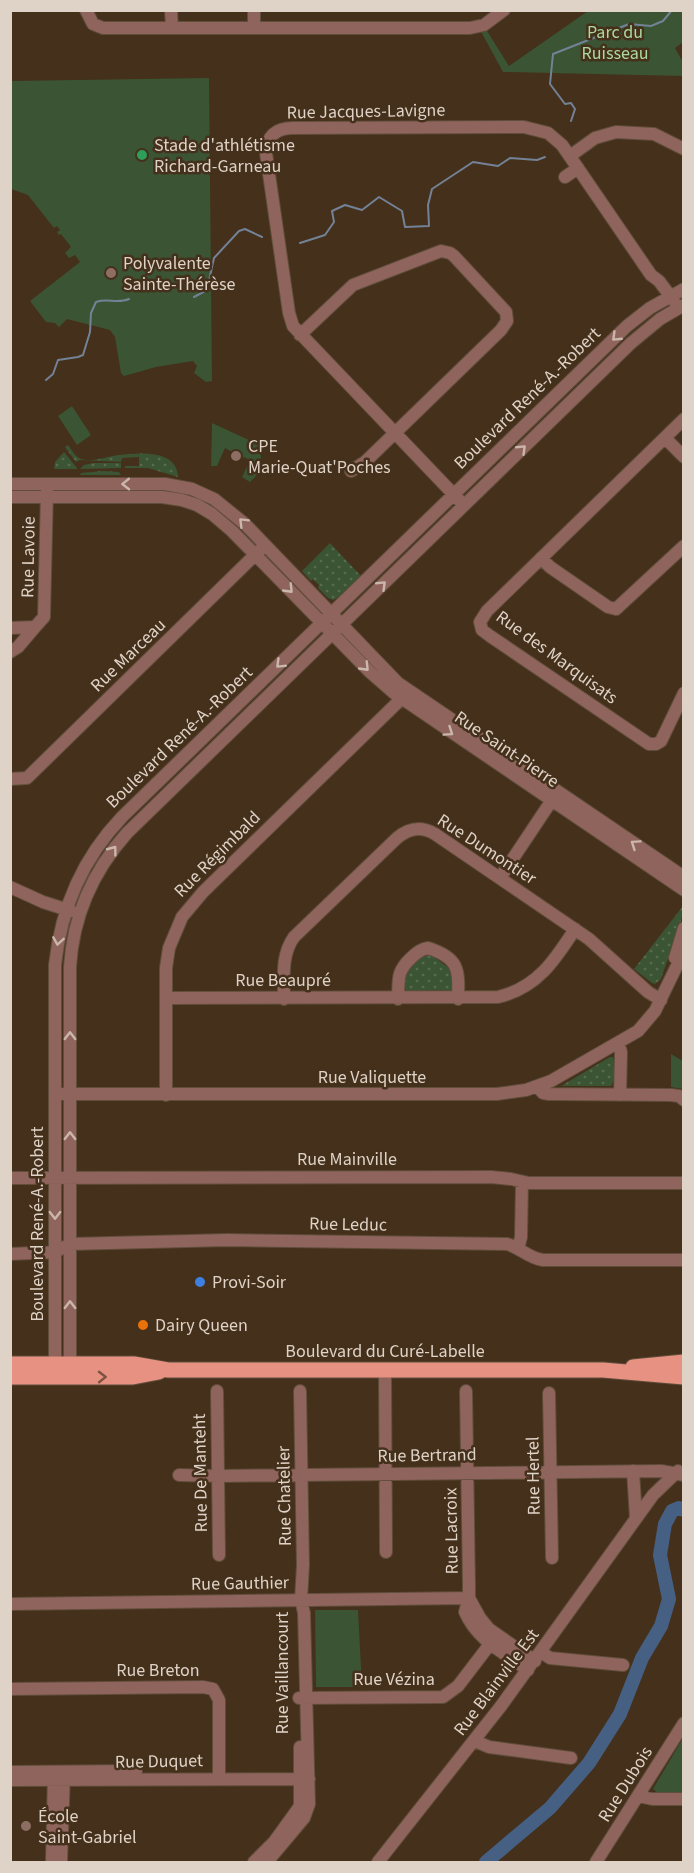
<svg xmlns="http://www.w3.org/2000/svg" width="694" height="1873" viewBox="0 0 694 1873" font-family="'Source Sans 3',sans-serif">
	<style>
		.grass { fill: url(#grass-dots) }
		.park { fill: #3b5433 }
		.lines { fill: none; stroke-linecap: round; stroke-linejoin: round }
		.stream { stroke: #738296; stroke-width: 2 }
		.river { stroke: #456082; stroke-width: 14 }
		.minor-casing { stroke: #604d3a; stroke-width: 14 }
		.major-casing { stroke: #604d3a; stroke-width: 17 }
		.minor { stroke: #8e645c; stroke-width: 12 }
		.major { stroke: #e69181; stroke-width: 15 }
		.oneway { stroke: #cbb6ac }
		.oneway2 { stroke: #7d523f }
		.leisure-dot { fill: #2e9e5b; stroke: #44301b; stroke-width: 2 }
		.education-dot { fill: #8d6e63; stroke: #44301b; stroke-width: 2 }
		.shop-dot { fill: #3f7fe0; stroke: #44301b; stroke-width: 2 }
		.food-dot { fill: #e8710a; stroke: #44301b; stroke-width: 2 }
		.labels { text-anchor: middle; stroke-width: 5; stroke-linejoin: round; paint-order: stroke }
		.park-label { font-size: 18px; fill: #abd99d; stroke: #44301b }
		.street-label { font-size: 18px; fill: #dfd2c6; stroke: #44301b }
		.poi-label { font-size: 18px; fill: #dfd2c6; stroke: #44301b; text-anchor: start }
	</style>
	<defs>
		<pattern id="grass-dots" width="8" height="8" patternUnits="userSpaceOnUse" patternTransform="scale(1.5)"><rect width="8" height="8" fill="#3b5433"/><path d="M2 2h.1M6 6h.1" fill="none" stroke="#576c4f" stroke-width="1.8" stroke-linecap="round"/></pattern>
	</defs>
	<rect width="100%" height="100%" fill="#44301b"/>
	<path class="grass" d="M68,445C72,450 75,457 81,459C93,463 107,456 119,455C139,453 177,449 178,477L148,468H125V466H139V457L122,458L121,462L80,460L76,462L65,447Z
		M64,452L77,468V469H54L55,462Z
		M93,463H121V468L80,469L84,465Z
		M103,471L119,472L121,475H80L81,473Z
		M330,543L361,576L339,597L333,600L328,598L318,588L319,585L313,579L311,581L302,571Z
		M683,906V914L661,979L655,984L652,983L634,969Z
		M431,955L453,971V990L451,992L441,990L407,992C398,976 414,956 431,955Z
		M610,1057H613C615,1064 616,1079 611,1086H561Z"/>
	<path class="park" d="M588,11H683V42L675,48L683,62V76L503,72L478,26L482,23L509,66Z
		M209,78L212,381L206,382L194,373L197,366L193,361L156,367L124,376L121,373L115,337L110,330L67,319L59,327L55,323L46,322L30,301L80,262L75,255L69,258L65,253L71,247L61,234L59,235L57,232L60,230L57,226L54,228L28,195L11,189V81Z
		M72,406L91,435L77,445L58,416Z
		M212,423L260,445L262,470L250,482L242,477L250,460L244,457L243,458L225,448L217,466H211Z
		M671,1054L683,1061V1089L671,1087Z
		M315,1610H358L362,1687H316Z
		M683,1738V1792H657L653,1789Z"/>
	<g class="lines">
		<path class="stream" d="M571,121L575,109L571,103L565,104L550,84L553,54L629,24L651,26L663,21L672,10
			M300,243L325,235L334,222L332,211L345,205L362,210L379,197L402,211L405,227L429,226L428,205L432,189L473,162L498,166L510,158L537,160L545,157
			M194,297L207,290L214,258L239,231L245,229L262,237
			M46,380L53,374L58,360L78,357L83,355L90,332L91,313L96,302C107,298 118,304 129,299"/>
		<path class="river" d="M486,1862L550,1808L589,1763L620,1714L642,1658L661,1626L669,1599L660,1555L665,1524L672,1511L679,1508L684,1510"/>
		<defs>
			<path id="minor" d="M86,10L93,24L103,28H470L484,25L504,10
				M171,10L172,28
				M254,10V28
				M570,156L595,138L616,132L654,134L684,149
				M565,177L578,168
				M300,335L353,285L441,251L450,253L454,256L506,312L507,321L501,330L365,462L351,471
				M684,419L487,611L480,622L482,630L490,636L649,744H656L661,741L684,693
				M665,438L684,457
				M10,484H165L192,489L214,499L245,524L398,683L684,877
				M10,497H162L182,500L197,505L212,514L232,531L370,672L394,693L684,890
				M459,500L293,326L289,313L266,153C267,136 276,128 293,128L524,127L548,133L562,145L651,275L659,281L674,301
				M541,558L550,567L608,607L616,609L684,546
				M10,628L35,627L44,617L47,491
				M10,652L18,647L35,627
				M10,779L27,778L260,550
				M500,878L554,797
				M10,887L43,902L71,911
				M675,958L684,928
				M167,998L498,997C537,988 555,960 575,929
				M284,999C284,977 281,955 294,937L397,838C409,828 421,826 435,834L589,939L648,992L661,1000
				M398,999C399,980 396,972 411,958C416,953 421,949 428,948C459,958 459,969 458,999
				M618,1043L621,1052L620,1095
				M537,1086L543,1093L549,1094L671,1095L679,1096L684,1100
				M62,1094H497L526,1090L551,1081L638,1031L655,1011L684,951
				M166,1095V968L169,948L182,917L203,892L396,704L405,693
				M10,1178L491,1177L511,1179L529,1183H684
				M518,1249L521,1237L522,1182
				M10,1254L55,1252L70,1244L227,1240L507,1244C521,1248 528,1258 543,1260H684
				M70,1370V967C73,917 93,871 127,833L631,343L660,319L684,305
				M385,1370L386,1552
				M55,1372V965C61,908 82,859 122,817L627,326L650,308L684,289
				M217,1391L219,1555
				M466,1391L469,1586V1598L465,1612C477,1640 504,1653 528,1670
				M549,1393L552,1558
				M633,1471L636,1518
				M179,1475L218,1476L661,1471L684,1475
				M469,1598L480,1618L489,1629L535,1661
				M10,1604L469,1598
				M541,1652L550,1658L623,1665
				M10,1689L203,1687L213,1689L219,1700V1779
				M299,1698L443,1697L458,1686L497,1635
				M475,1741L489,1747L571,1758
				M10,1772L136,1771
				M10,1780L309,1779
				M638,1796L652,1799H684
				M52,1862L54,1773
				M61,1862L64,1773
				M254,1862L274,1842L300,1806V1747
				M267,1862L304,1818L309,1804L304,1613L301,1600L303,1565L300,1391
				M378,1862L501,1706L653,1495L678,1471
				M596,1862L684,1723"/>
			<path id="major" d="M10,1364H134L168,1370H603L684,1377
				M633,1367L684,1362
				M10,1377H133L159,1372"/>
		</defs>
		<use href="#minor" class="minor-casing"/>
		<use href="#major" class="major-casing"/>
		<use href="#minor" class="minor"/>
		<use href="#major" class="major"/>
	</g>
	<defs><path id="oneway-chevron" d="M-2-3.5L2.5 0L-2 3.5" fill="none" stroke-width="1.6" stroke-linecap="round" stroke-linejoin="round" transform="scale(1.5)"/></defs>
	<g class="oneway">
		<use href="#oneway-chevron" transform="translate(616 337) rotate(136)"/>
		<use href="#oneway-chevron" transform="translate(522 449) rotate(-44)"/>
		<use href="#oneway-chevron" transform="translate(126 484) rotate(179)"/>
		<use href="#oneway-chevron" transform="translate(243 522) rotate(-135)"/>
		<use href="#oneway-chevron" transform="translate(382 585) rotate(-44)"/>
		<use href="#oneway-chevron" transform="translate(289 589) rotate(46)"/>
		<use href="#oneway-chevron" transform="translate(280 664) rotate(136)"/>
		<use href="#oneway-chevron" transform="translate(365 667) rotate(46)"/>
		<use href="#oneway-chevron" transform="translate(449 732) rotate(34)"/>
		<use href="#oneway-chevron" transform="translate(635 844) rotate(-146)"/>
		<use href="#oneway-chevron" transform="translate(113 850) rotate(-53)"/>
		<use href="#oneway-chevron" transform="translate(58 941) rotate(99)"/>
		<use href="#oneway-chevron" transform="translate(70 1036) rotate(-90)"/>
		<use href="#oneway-chevron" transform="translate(70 1136) rotate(-90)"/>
		<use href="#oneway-chevron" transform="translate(55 1215) rotate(90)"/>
		<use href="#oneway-chevron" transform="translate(70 1305) rotate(-90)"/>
	</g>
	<use class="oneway2" href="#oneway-chevron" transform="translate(102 1377) rotate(-1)"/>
	<circle class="leisure-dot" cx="142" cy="155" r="6"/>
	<g class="education-dot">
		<circle cx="111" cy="273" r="6"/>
		<circle cx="236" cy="456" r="6"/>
		<circle cx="26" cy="1826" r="6"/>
	</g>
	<circle class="shop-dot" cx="200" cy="1282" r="6"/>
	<circle class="food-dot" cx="143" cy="1325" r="6"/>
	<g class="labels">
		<g class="park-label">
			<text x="615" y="38">Parc du<tspan x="615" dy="21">Ruisseau</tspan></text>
		</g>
		<g class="street-label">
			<text transform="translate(366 111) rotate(-1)" y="6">Rue Jacques-Lavigne</text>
			<text transform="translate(527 398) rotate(-44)" y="6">Boulevard René-A.-Robert</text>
			<text transform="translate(28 557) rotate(-89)" y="6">Rue Lavoie</text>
			<text transform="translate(128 655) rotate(-44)" y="6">Rue Marceau</text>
			<text transform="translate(557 657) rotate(36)" y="6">Rue des Marquisats</text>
			<text transform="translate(179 737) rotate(-44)" y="6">Boulevard René-A.-Robert</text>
			<text transform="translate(507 749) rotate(34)" y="6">Rue Saint-Pierre</text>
			<text transform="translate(487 849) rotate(33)" y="6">Rue Dumontier</text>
			<text transform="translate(217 854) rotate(-45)" y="6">Rue Régimbald</text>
			<text x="283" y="986">Rue Beaupré</text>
			<text x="372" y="1083">Rue Valiquette</text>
			<text x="347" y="1165">Rue Mainville</text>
			<text transform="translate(37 1224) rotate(-90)" y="6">Boulevard René-A.-Robert</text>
			<text transform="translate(348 1224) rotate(1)" y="6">Rue Leduc</text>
			<text x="385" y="1357">Boulevard du Curé-Labelle</text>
			<text transform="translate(427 1455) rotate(-1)" y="6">Rue Bertrand</text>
			<text transform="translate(200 1473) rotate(-91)" y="6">Rue De Manteht</text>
			<text transform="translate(533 1476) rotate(-91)" y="6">Rue Hertel</text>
			<text transform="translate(284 1496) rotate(-91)" y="6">Rue Chatelier</text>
			<text transform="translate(451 1531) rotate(-91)" y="6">Rue Lacroix</text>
			<text transform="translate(240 1583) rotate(-1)" y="6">Rue Gauthier</text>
			<text x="158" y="1676">Rue Breton</text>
			<text transform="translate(282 1673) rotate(-90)" y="6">Rue Vaillancourt</text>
			<text x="394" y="1685">Rue Vézina</text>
			<text transform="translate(496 1682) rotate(-53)" y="6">Rue Blainville Est</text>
			<text transform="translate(159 1761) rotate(-1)" y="6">Rue Duquet</text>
			<text transform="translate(625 1784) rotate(-58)" y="6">Rue Dubois</text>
		</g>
		<g class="poi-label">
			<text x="154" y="151">Stade d'athlétisme<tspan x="154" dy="21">Richard-Garneau</tspan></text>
			<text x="123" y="269">Polyvalente<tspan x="123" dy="21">Sainte-Thérèse</tspan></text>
			<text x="248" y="452">CPE<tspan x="248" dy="21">Marie-Quat'Poches</tspan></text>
			<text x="212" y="1288">Provi-Soir</text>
			<text x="155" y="1331">Dairy Queen</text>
			<text x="38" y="1822">École<tspan x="38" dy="21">Saint-Gabriel</tspan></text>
		</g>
	</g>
	<rect width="694" height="1873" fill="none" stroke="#dfd2c6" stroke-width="24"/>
</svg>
